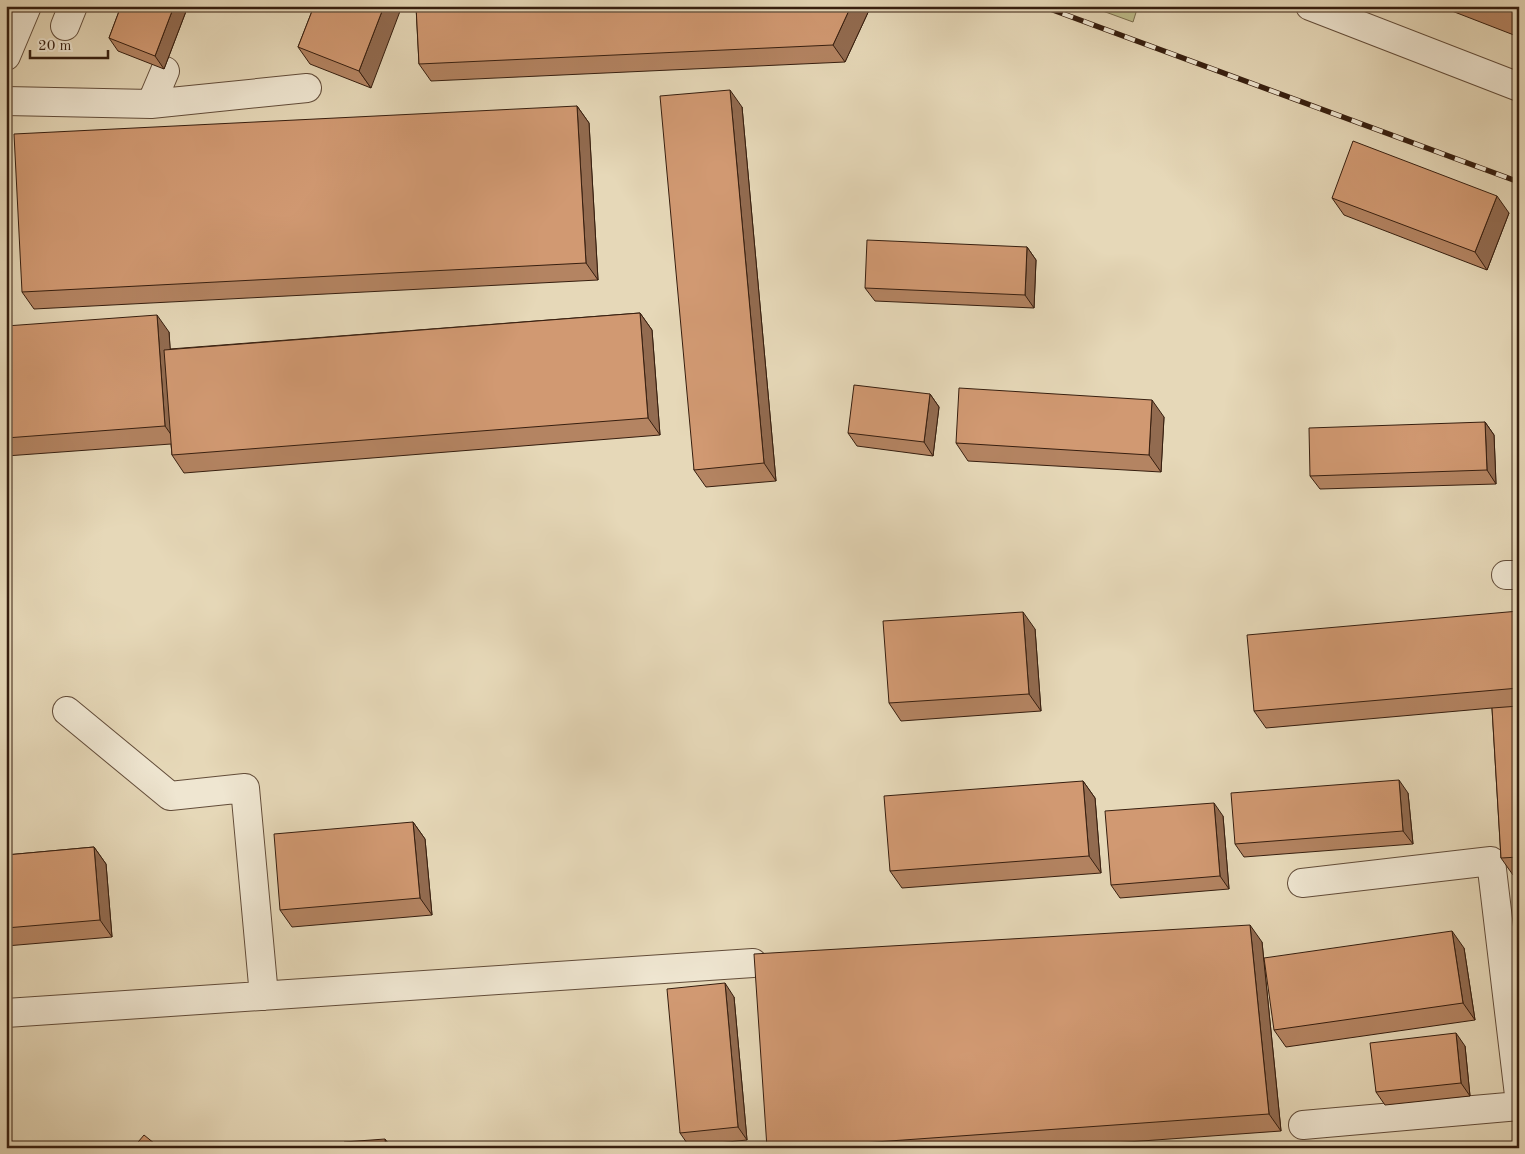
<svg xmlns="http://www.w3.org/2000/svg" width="1525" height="1154" viewBox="0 0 1525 1154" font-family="'Old Standard TT',serif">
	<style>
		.green { fill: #bdbc8a; stroke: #7a6d4c }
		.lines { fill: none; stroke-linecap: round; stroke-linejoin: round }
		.minor-casing { stroke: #624c39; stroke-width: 30 }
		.minor { stroke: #efe6d1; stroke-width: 28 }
		.rail-casing { stroke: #361e0f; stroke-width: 5.5 }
		.rail { stroke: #efe6d1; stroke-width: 4; stroke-dasharray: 11; stroke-linecap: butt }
		.wall { fill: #b48462; stroke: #361e0f }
		.shaded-wall { fill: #926b50; stroke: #361e0f }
		.building { fill: #d19972; stroke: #361e0f }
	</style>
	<rect width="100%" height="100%" fill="#e6d8b8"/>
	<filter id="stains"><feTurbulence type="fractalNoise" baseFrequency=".004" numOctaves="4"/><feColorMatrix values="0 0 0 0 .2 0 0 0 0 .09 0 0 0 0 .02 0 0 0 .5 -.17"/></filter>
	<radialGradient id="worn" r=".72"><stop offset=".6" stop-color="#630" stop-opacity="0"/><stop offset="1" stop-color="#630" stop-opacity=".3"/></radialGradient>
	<path class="green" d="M1089,6H1138L1133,22Z"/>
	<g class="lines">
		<defs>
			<path id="minor" d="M1310,6L1519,87
				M65,26L73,6
				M6,56L27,6
				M6,101L151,104L307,88
				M151,104L165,71
				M1506,575H1519
				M67,711L170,796L245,788L264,996
				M1302,883L1491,861L1519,1095
				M6,1013L753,963
				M1303,1125L1519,1106"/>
		</defs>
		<use href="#minor" class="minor-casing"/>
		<use href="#minor" class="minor"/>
		<defs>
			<path id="rail" d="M1042,6L1519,182"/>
		</defs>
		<use href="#rail" class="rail-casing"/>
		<use href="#rail" class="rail"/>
	</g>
	<path class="wall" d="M121,6H188L164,69L118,51L109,38Z
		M314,6L371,88L310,64L298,47Z
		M416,6H871L845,62L431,81L419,64Z
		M1439,6H1519V37Z
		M577,106L589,123L598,280L34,309L22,292Z
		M742,107L776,481L706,487L694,470Z
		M1332,198L1509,213L1487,270L1344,215Z
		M1027,247L1036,260L1034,308L875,301L865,288Z
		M640,313L652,330L660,435L184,473L172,455L171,444L6,456V326L169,332L170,349Z
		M930,394L939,407L933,456L857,446L848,433Z
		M1164,417L1161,472L968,461L956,443Z
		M1485,422L1494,435L1496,484L1320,489L1310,476Z
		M1519,611V874L1513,875L1501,858L1492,708L1266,728L1254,711Z
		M1035,629L1041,711L901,721L889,703Z
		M1083,781L1095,798L1101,873L902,888L890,871Z
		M1408,793L1413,844L1244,857L1235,844Z
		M1223,816L1229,889L1120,898L1111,885Z
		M413,822L425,839L432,915L292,927L280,910Z
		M94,847L106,864L112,937L6,946V855Z
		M1262,942L1281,1131L1044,1148H767Z
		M1464,948L1475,1020L1286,1047L1274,1030Z
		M734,997L747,1140L689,1146L680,1133Z
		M1465,1046L1470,1096L1385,1105L1376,1092Z"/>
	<path class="shaded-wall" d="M174,6H188L164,69L155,56Z
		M384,6H402L371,88L359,71Z
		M851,6H871L845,62L833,45Z
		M730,90L742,107L776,481L764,463Z
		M577,106L589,123L598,280L586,263Z
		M1497,196L1509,213L1487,270L1475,252Z
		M1027,247L1036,260L1034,308L1025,295Z
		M640,313L652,330L660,435L648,418Z
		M157,315L169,332L177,443L165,426Z
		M930,394L939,407L933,456L924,442Z
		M1152,400L1164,417L1161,472L1149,455Z
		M1485,422L1494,435L1496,484L1487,470Z
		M1023,612L1035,629L1041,711L1029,694Z
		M1399,780L1408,793L1413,844L1403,831Z
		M1083,781L1095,798L1101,873L1089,856Z
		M1214,803L1223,816L1229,889L1220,876Z
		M413,822L425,839L432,915L420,898Z
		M94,847L106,864L112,937L100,920Z
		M1250,925L1262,942L1281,1131L1269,1114Z
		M1452,931L1464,948L1475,1020L1463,1003Z
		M725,983L734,997L747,1140L738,1127Z
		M1456,1033L1465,1046L1470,1096L1461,1083Z
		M385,1139L392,1148H386Z"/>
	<path class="building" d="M121,6H174L155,56L109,38Z
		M314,6H384L359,71L298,47Z
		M416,6H851L833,45L419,64Z
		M1499,6H1519V14Z
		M730,90L764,463L694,470L660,96Z
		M577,106L586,263L22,292L14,134Z
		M1353,141L1497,196L1475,252L1332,198Z
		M867,240L1027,247L1025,295L865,288Z
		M640,313L648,418L172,455L164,350Z
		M157,315L165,426L6,438V326Z
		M854,385L930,394L924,442L848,433Z
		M959,388L1152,400L1149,455L956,443Z
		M1485,422L1487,470L1310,476L1309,428Z
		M1519,611V688L1254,711L1247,635Z
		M1023,612L1029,694L889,703L883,621Z
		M1519,706V857L1501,858L1492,708Z
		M1399,780L1403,831L1235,844L1231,793Z
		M1083,781L1089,856L890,871L884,796Z
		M1214,803L1220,876L1111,885L1105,811Z
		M413,822L420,898L280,910L274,834Z
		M94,847L100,920L6,928V855Z
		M1250,925L1269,1114L791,1148H767L754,954Z
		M1452,931L1463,1003L1274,1030L1264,958Z
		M725,983L738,1127L680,1133L667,989Z
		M1456,1033L1461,1083L1376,1092L1370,1043Z
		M144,1135L160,1148H133Z
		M385,1139L386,1148H344V1142Z"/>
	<rect width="1525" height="1154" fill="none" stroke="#e6d8b8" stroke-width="25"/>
	<rect x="8" y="8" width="1510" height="1139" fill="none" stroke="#361e0f" stroke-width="2.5"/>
	<rect x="12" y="12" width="1500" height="1129" fill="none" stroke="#361e0f"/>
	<path d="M30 50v8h78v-8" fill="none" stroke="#361e0f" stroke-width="2.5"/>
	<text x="38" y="50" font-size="15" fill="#361e0f" stroke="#efe6d1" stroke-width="4" paint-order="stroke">20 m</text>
	<rect width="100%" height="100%" filter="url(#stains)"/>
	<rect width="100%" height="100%" fill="url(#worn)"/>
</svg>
